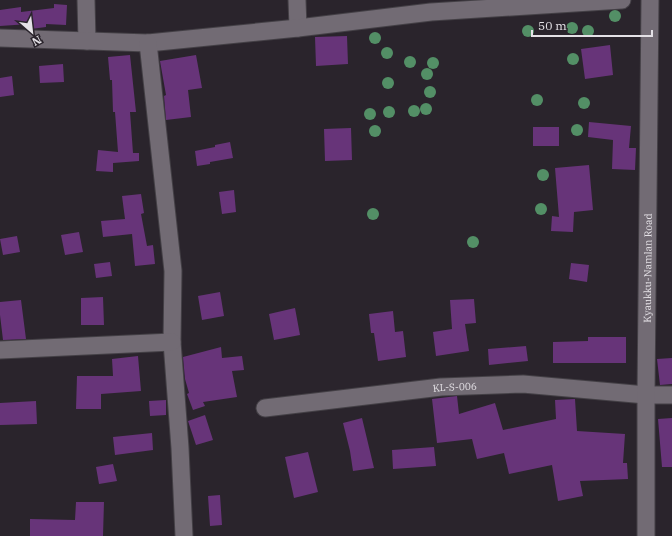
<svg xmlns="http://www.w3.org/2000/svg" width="672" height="536" viewBox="0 0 672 536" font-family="'IBM Plex Serif',serif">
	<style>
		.building { fill: #673479 }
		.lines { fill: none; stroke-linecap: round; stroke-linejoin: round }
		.minor-casing { stroke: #444046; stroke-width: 19 }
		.minor { stroke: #726b74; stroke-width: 17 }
		.tree { fill: #538f66 }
		.labels { text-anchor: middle; stroke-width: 3.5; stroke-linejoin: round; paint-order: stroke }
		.street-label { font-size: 10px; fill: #e4e1e6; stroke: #2a242c }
	</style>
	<rect width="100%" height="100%" fill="#2a242c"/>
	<path class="building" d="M54,4L67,5L66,25L46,24V27L31,29H30L29,24L0,26V10L21,7V12L54,8Z
		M347,36L348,64L316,66L315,37Z
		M610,45L613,75L585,79L581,49Z
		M130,55L136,112H130L133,153H139V161L113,163V172L96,171L98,150L118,152L115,112H113L112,80H110L108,57Z
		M196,55L202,88L188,90L191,117L166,120L164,96L166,95L160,61Z
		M63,64L64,82L40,83L39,66Z
		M12,76L14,95L0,97V78Z
		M589,122L631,126L629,148H636L635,170L612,169L613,140L588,137Z
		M533,127H559V146H533Z
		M351,128L352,160L325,161L324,129Z
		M230,142L233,158L210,162V164L197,166L195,151L215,147V145Z
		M589,165L593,210L574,212L573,232L551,231L552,216L559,217L555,168Z
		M234,190L236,212L222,214L219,192Z
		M141,194L144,213L141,214L147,246L153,245L155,264L135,266L132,234L103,237L101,221L125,219L122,196Z
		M79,232L83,252L65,255L61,235Z
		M17,236L20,252L3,255L0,239Z
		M110,262L112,276L96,278L94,264Z
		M571,263L589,265L587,282L569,279Z
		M220,292L224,316L202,320L198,296Z
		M103,297L104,325H81V298Z
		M474,299L476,323L465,324L469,351L436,356L433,332L452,329L450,300Z
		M21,300L26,339L3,340L0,315V302Z
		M295,308L300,335L274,340L269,314Z
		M393,311L395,332L403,331L406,357L378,361L374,333H371L369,314Z
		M588,337H626V363H553V342L588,341Z
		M526,346L528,361L489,365L488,349Z
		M221,347L222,358L242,356L244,370L232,371L237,397L203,402L205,406L193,410L187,394L189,393L185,379L183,357Z
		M138,356L141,391L101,394V409H76L77,376H113L112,359Z
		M672,358V384L660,385L657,359Z
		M457,396L459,414L495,403L503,430L556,419L555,400L575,399L577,431L625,434L623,463H627L628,479L580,481L583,496L558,501L552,465L509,474L504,453L477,459L472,439L437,443L432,399Z
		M166,400V415L150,416L149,401Z
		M36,401L37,424L0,425V403Z
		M205,415L213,440L196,445L188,421Z
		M362,418L374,468L353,471L350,451L343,423Z
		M672,418V467H662L658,419Z
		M152,433L153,450L115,455L113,437Z
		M434,447L436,466L393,469L392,450Z
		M308,452L318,492L294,498L285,457Z
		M113,464L117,481L99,484L96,467Z
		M220,495L222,525L210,526L208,496Z
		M76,502H104L103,536H30V519L75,520Z"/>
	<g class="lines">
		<defs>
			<g id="minor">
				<path d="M86,0L87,41"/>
				<path d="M297,0L298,28"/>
				<path d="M0,38L148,43L298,28L431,12L622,0"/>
				<path d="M148,43L173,271L172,342L180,448L184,536"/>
				<path d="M0,350L172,342"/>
				<path id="s1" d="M265,408L441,387L523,384L646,395H672"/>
				<path id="s2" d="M646,536V395L650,0"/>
			</g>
		</defs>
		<use href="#minor" class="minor-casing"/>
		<use href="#minor" class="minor"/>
	</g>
	<g class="tree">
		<circle cx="615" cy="16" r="6"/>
		<circle cx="572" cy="28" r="6"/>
		<circle cx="528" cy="31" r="6"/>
		<circle cx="588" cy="31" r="6"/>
		<circle cx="375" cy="38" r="6"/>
		<circle cx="387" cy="53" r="6"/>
		<circle cx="573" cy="59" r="6"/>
		<circle cx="410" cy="62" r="6"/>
		<circle cx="433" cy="63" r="6"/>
		<circle cx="427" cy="74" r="6"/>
		<circle cx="388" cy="83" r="6"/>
		<circle cx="430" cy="92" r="6"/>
		<circle cx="537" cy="100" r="6"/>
		<circle cx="584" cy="103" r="6"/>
		<circle cx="426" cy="109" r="6"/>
		<circle cx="414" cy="111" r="6"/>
		<circle cx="389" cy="112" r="6"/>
		<circle cx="370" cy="114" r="6"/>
		<circle cx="577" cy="130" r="6"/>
		<circle cx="375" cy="131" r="6"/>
		<circle cx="543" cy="175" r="6"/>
		<circle cx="541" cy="209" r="6"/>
		<circle cx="373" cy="214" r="6"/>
		<circle cx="473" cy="242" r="6"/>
	</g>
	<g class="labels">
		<g class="street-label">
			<text dy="4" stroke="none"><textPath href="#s2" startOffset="268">Kyaukku-Namlan Road</textPath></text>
			<text dy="4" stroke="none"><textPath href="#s1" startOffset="191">KL-S-006</textPath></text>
		</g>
	</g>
	<g transform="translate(32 32) rotate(152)" stroke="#2a242c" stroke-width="3" paint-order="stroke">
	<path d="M0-3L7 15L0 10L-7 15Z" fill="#e4e1e6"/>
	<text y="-6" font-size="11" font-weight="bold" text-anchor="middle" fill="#e4e1e6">N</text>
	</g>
	<path d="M532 30v6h120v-6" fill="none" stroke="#e4e1e6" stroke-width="2"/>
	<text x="538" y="30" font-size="12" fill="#e4e1e6" stroke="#2a242c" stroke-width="3" paint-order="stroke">50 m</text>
</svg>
